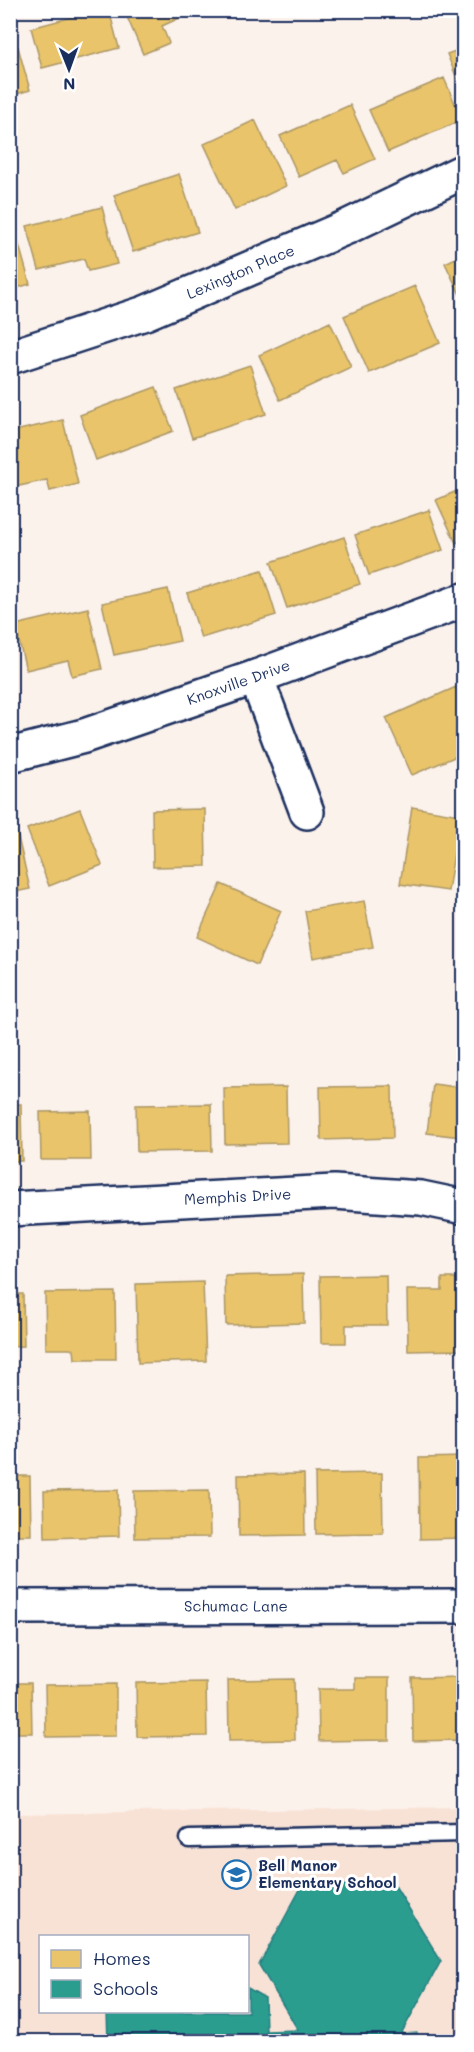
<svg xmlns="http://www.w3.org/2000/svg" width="474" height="2052" viewBox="0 0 474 2052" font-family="Mali,sans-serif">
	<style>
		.built { fill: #f8e2d5; fill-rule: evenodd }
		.homes { fill: #e9c46a; stroke: #ab9766; stroke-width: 1.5 }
		.schools { fill: #2a9d8f; stroke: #267c80; stroke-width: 1.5 }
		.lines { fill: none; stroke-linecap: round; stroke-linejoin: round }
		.lane-casing { stroke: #1b2f5e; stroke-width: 21 }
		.street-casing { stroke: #1b2f5e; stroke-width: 38 }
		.secondary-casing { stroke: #1b2f5e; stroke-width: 38 }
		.lane { stroke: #fff; stroke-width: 16 }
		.street { stroke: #fff; stroke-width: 33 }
		.secondary { stroke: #fff; stroke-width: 33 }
		.labels { text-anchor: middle; stroke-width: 6; stroke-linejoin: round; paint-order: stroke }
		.street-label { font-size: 15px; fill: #1b2f5e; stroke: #fff }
		.poi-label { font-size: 15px; font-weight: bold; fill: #1b2f5e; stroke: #fff; text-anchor: start }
	</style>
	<rect width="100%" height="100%" fill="#fcf2ec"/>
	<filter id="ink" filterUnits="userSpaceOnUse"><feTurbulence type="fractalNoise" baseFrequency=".0167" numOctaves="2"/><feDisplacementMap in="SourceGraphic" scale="12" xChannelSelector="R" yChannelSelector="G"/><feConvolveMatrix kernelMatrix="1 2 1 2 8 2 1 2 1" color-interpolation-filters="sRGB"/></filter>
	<g filter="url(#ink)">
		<path class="built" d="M463,1807V2041H11L10,1814ZM40,1936H248V2012H40Z"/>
		<path class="homes" d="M99,10H109L119,48L42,68L31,28Z
			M124,10H197L162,26L169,43L143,54Z
			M18,47L30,90L10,96V49Z
			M464,48V96L447,54Z
			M444,78L462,120L388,152L369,110Z
			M350,105L375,159L344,173L337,160L299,177L280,136Z
			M255,120L286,186L235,210L204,144Z
			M179,174L198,232L133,252L114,195Z
			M102,207L117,264L88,271L84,259L39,270L27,226Z
			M16,234L30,284L10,290V236Z
			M464,254V303L445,263Z
			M415,286L440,343L369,373L344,316Z
			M330,322L351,367L280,400L259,355Z
			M250,365L266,414L192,438L176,390Z
			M156,387L173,431L96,460L80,415Z
			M63,420L78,484L50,491L47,480L10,488V432Z
			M464,488V539L456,543L436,500Z
			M429,510L443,550L369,575L355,535Z
			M344,537L360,584L287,608L271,562Z
			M262,570L276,615L201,638L187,593Z
			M168,589L180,641L114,655L102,603Z
			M88,608L102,669L72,676L68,660L26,670L15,625Z
			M456,687L464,703V753L412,775L386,718Z
			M412,807L460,815L448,891L400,884Z
			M80,809L102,865L49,886L27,829Z
			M205,809L206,866L153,867L152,810Z
			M15,824L30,889L10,893V825Z
			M221,884L281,911L257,965L197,937Z
			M364,901L373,947L313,958L305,911Z
			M433,1084L464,1088V1151H459L461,1137L427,1133Z
			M392,1086L393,1138L321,1140L320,1087Z
			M286,1087L287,1143L225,1144L224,1088Z
			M10,1104H21L22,1161H10Z
			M211,1104L212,1151L137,1152L136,1105Z
			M90,1111L91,1160H41L40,1112Z
			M303,1274L304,1323L226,1325L225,1276Z
			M386,1275L387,1325H346V1343H321L320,1276Z
			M442,1278H464V1350L408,1351L407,1290H442Z
			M203,1282L206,1361L138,1363L136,1284Z
			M115,1292L116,1359H75L74,1349H46L45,1293Z
			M10,1294H23L24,1346L10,1347Z
			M464,1457V1538L420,1539L419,1458Z
			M382,1473L383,1533L316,1534L315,1474Z
			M304,1474L305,1535L239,1536L238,1475Z
			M10,1476H30L31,1535H10Z
			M118,1490L119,1536L45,1538L44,1491Z
			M209,1490L210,1537L135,1538L134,1491Z
			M464,1677V1740L413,1741L412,1678Z
			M355,1678H389V1740L319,1741L318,1689H355Z
			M294,1679L295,1740L229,1741L228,1680Z
			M206,1682L207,1736L137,1737L136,1683Z
			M10,1683H31L32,1733H10Z
			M116,1684V1736L46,1737L45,1685Z"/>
		<path class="schools" d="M394,1884L441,1961L401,2034L417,2033L422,2042H108L107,2012H248V1988L265,1998L266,2031L298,2030L259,1965L302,1886Z"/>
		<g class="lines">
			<defs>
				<path id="lane" d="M189,1839L464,1833"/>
				<g id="street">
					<path id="s1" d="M10,357L145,313L347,227L464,171"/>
					<path d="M256,677L307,812"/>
					<path id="s2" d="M10,755L84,736L256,677L464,600"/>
					<path id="s3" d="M10,1209L334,1192L421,1198L464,1207"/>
				</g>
				<g id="secondary">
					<path id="s4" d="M10,1607L464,1606"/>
				</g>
			</defs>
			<use href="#lane" class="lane-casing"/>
			<use href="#street" class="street-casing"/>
			<use href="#secondary" class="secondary-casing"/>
			<use href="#lane" class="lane"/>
			<use href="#street" class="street"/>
			<use href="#secondary" class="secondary"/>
		</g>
	</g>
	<defs>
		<symbol id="school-ring" viewBox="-11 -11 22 22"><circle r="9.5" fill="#fff" stroke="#1f6fb2" stroke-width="1.5"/><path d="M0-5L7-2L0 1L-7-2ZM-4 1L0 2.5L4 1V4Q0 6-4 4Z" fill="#1f6fb2"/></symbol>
	</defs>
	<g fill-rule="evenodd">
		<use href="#school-ring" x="220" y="1858" width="33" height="33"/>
	</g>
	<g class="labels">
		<g class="street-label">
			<text dy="5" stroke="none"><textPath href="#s1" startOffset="246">Lexington Place</textPath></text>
			<text dy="5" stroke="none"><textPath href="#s2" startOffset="240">Knoxville Drive</textPath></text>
			<text dy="5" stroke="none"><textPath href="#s3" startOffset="228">Memphis Drive</textPath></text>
			<text dy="5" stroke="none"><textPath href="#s4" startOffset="226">Schumac Lane</textPath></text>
		</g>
		<g class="poi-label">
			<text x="258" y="1871">Bell Manor<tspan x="258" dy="17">Elementary School</tspan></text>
		</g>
	</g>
	<rect width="474" height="2052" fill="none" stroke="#fff" stroke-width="36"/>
	<rect x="18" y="18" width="438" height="2016" fill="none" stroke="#1b2f5e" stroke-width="2" filter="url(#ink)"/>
	<rect x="39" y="1935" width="210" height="78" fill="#ffffff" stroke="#a4acbf" stroke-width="1.5"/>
	<rect x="51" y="1950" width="30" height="18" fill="#e9c46a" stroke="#a4acbf" stroke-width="1.5"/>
	<text x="93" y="1965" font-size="18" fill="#1b2f5e">Homes</text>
	<rect x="51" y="1980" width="30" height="18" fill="#2a9d8f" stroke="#a4acbf" stroke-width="1.5"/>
	<text x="93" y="1995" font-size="18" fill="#1b2f5e">Schools</text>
	<g transform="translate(69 69) rotate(179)" stroke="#ffffff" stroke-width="4.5" paint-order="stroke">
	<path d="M0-4.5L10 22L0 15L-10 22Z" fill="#1b2f5e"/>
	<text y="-9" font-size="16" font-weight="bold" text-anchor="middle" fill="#1b2f5e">N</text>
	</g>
</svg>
